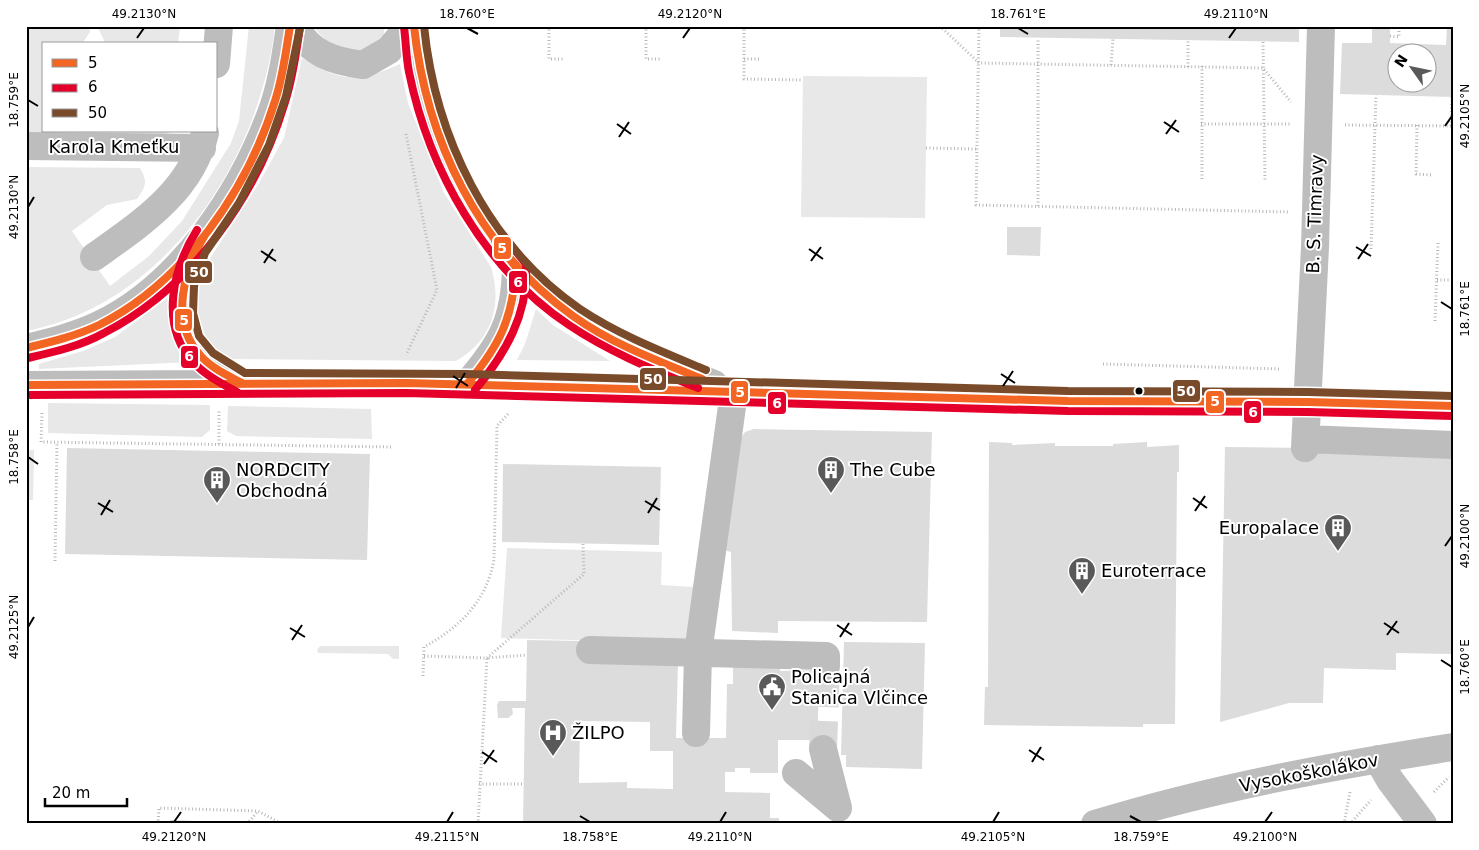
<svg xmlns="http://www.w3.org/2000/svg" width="1479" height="850" viewBox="0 0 1479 850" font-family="'DejaVu Sans',sans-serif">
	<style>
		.green { fill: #e8e8e8 }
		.building { fill: #dcdcdc; fill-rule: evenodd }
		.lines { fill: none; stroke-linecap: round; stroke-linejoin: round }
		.minor-tunnel { stroke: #d9d9d9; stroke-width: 28; stroke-dasharray: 28 14; stroke-linecap: butt }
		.path { stroke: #b8b8b8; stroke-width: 3; stroke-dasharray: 1 2.5; stroke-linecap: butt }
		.minor { stroke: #bdbdbd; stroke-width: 28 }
		.bus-1-casing { stroke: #fff; stroke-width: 11 }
		.bus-2-casing { stroke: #fff; stroke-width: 11 }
		.bus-3-casing { stroke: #fff; stroke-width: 11 }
		.bus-1 { stroke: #f26522; stroke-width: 8 }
		.bus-2 { stroke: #e4002b; stroke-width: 8 }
		.bus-3 { stroke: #7a4b2a; stroke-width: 8 }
		.ticks { fill: none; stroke: #000; stroke-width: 2 }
		.bus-dot { fill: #000; stroke: #fff; stroke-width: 2 }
		.labels { text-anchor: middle; stroke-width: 4; stroke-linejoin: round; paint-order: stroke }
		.street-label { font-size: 18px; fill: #000; stroke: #fff }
		.poi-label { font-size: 18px; fill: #000; stroke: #fff; text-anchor: start }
		.line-badge { stroke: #fff; stroke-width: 2 }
		.badge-label { font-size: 14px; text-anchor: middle; font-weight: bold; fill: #fff }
		.neatline { fill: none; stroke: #000; stroke-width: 2 }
		.ticks-label { font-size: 12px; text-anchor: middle; fill: #000 }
	</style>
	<rect width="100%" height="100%" fill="#fff"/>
	<path class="green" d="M26,26H90V32L82,44H44V131H174L162,135H26Z
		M97,26H180L178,44H106Z
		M249,26H275C260,160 165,305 26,331V167L140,168C148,182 146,186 137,199L107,205L72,231L110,286L149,256L182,221L231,143L239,121Z
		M313,26H384V38C377,42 370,47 363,50C344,57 323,40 313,26Z
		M302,58C341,83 359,82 400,64L408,103L444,193L491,267C503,306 491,341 456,361L226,359L209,346L196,309V291L200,274L259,183L284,138Z
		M803,76L927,77L925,218L801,217Z
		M174,293L192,362L39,369V364L83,351L115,337Z
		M536,309L553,325L610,361L517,360L525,344Z
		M48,403L210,405V430L202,437L48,433Z
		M228,406L371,409L372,439L236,436L227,431Z
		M26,450H34L33,500H26Z
		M507,548L662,552L661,585L694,587L693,636L682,643L501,638Z
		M320,646H399V659H393L388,654L318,653L317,650Z"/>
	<path class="building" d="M1000,26H1299V42L1000,37Z
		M1372,26H1390V43L1446,45L1447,26H1453V97L1340,94L1342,43H1372ZM1396,52H1426V82H1396Z
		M1007,227H1041L1040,256L1007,255Z
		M754,429L932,432L927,622L778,621V633L732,631L731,552L724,550L740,439L745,432Z
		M989,442L1012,443V445L1055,443V446H1113V444L1147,442V447L1179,445V472H1177L1175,724H1143V727L984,725L985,687H988Z
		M1225,447L1453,450V654L1396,653V670L1324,668L1323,703H1289L1220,722Z
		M67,448L370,454L367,560L65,554Z
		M503,464L661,467L659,545L502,542Z
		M527,640L581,641V661L678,662L676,738H726L727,684H733V666L780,665V671L819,670L817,765L815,740H778V773H750V768H735V772H725V792L770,793V818H779V824H523L525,708H512L513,714L508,718H498L497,705L499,701H526ZM580,721L650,722V751H673V789L627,788V782L579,783Z
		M844,642L925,643L922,769L846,767V755H841Z
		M170,820L224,822V824H170Z"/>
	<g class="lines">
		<path class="minor-tunnel" d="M823,749L826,666"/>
		<path class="path" d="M549,26V59H565
			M646,26V59H662
			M744,26V79L803,80
			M940,26L979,63L1263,68L1291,102
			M979,26L976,205L1290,212
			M1390,36L1399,37V26
			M1263,42L1265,181
			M744,59H760
			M1111,65L1113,39
			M1188,67V40
			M1201,124H1291
			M1345,125L1453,126
			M1417,125L1416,174L1433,175
			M1451,126L1452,97
			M406,134L437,290L406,355
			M926,148L977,149
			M1202,179V66
			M1038,206V38
			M1371,249L1376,95
			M1437,280H1453
			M1435,321L1438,242
			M1103,364L1281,369
			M42,413L41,442L393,447
			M219,444V410
			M55,561L57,443
			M424,656L487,658L584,574L583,544
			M423,676L424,647C460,627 486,602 494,560L497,426L508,414
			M479,784H524
			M1434,792L1449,777
			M158,824L159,808L258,811
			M247,824L258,811L282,824
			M478,824L487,658L527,655
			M1344,824L1350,792
			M1350,824L1371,800"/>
		<path class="minor" d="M295,26C310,54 333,61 363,65L389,50L409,26
			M414,26C416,43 417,59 420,75C423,97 432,120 440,141C468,210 510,274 574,316C617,345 665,365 714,384
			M216,64L219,26
			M26,146L202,148
			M194,250L182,291L186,325L194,349L217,370L242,383
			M94,257C140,224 191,192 205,133
			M26,348C51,342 76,336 99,325C181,286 243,192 273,108C282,82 286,53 290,26
			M467,384C502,344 515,320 516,267
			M26,385L406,383L1068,401L1308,402L1453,406
			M1306,439L1453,445
			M1305,448L1315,247L1321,26
			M590,650L826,656V666
			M696,733L698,653L734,392
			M823,749L838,808
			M1378,759L1390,780L1423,824
			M796,773L838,808
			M1095,824C1212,788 1332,766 1453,747"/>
		<defs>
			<path id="bus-1" d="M414,26C426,140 478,248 573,316C612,344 658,361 702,379
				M205,235C184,269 169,321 200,355C211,368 227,375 242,383
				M26,348C51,342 76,336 99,325C184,282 247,191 275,101C283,77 286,51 290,26
				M467,384C500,345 513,318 516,267L495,241
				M26,385L406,383L1068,401L1308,402L1453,406"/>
			<path id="bus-2" d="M404,27C406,42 406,57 409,72C429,171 485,269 569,325C609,352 654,370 698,388
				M197,230C173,268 159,325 193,362C205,375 222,384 237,392
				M28,358C54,352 81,346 104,333C192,288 257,196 285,102C293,78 296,53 300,27
				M475,390C505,354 529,314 526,264L503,235
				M26,395L406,393L1068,411L1308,412L1453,416"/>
			<path id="bus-3" d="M424,26C435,136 487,245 580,309C619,335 663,352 706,370
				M300,28L286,96L269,145L239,203L205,253L194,286L193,313L199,336L213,353L245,373L467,374L1068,391L1308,392L1453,396"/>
		</defs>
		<use href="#bus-1" class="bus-1-casing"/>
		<use href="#bus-2" class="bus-2-casing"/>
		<use href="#bus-3" class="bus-3-casing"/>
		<use href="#bus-1" class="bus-1"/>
		<use href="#bus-2" class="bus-2"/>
		<use href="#bus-3" class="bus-3"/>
	</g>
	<path class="ticks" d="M467,28L478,34M1018,28L1028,34M137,38L144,28M683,38L690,28M1229,38L1236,28M28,100L38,106M1164,122L1179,132M617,124L631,134M1445,126L1452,116M1166,134L1176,120M619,137L629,122M28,207L34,197M1356,247L1371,256M809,249L823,259M261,251L276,261M1358,259L1368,244M811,261L821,247M264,263L273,249M1441,302L1452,309M1001,374L1015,383M453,376L468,386M1003,386L1013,371M456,388L465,373M28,457L38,464M1193,498L1207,508M645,501L660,510M98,503L113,512M1195,511L1205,496M648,513L657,498M101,515L110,500M1445,546L1452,536M1384,623L1399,633M837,625L852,635M28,627L34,617M290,628L305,637M1387,635L1397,621M840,637L849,623M292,640L302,625M1441,660L1452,667M1029,750L1044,760M482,752L497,762M1032,762L1041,747M484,764L494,750M580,816L590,822M1130,816L1141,822M174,822L181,812M447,822L453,812M720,822L726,812M993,822L999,812M1265,822L1272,812"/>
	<defs>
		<symbol id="building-pin" viewBox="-11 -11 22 30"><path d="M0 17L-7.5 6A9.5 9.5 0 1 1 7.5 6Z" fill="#595959" stroke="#fff"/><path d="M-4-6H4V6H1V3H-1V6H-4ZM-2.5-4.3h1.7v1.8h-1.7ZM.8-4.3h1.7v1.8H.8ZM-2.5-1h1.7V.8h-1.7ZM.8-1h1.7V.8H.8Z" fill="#fff"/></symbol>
		<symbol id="civic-pin" viewBox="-11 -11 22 30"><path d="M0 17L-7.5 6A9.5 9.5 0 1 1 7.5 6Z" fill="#595959" stroke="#fff"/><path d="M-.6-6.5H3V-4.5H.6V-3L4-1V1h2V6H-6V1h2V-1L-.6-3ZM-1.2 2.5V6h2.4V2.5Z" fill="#fff"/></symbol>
		<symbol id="hospital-pin" viewBox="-11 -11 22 30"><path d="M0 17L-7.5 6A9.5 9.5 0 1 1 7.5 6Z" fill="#595959" stroke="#fff"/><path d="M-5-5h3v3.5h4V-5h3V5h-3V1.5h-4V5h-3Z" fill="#fff"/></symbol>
	</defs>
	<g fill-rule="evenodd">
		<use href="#building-pin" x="815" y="454" width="32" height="43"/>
		<use href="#building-pin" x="201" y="464" width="32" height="43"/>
		<use href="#building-pin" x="1322" y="512" width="32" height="43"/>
		<use href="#building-pin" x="1066" y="555" width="32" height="43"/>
		<use href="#civic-pin" x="756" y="671" width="32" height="43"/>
		<use href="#hospital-pin" x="537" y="717" width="32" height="43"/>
	</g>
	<circle class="bus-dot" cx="1139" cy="391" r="4.5"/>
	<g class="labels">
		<g class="street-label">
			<text x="114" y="153">Karola Kmeťku</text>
			<text transform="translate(1315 214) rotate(-88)" y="6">B. S. Timravy</text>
			<text transform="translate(1309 773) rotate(-11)" y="6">Vysokoškolákov</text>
		</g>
		<g class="poi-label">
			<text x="236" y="476">NORDCITY<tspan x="236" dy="21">Obchodná</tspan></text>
			<text x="850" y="476">The Cube</text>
			<text x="1319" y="534" text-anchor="end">Europalace</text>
			<text x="1101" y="577">Euroterrace</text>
			<text x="791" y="683">Policajná<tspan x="791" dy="21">Stanica Vlčince</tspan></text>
			<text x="572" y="739">ŽILPO</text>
		</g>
	</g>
	<g class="line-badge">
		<rect x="493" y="236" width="19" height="24" rx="5" fill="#f26522"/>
		<rect x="184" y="260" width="29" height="24" rx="5" fill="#7a4b2a"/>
		<rect x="508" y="270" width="20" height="24" rx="5" fill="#e4002b"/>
		<rect x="174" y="308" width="19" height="24" rx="5" fill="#f26522"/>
		<rect x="180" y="345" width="19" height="24" rx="5" fill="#e4002b"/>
		<rect x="639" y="367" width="28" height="24" rx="5" fill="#7a4b2a"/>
		<rect x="1172" y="379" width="29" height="24" rx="5" fill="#7a4b2a"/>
		<rect x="730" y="380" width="19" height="24" rx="5" fill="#f26522"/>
		<rect x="1205" y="390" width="20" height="24" rx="5" fill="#f26522"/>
		<rect x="767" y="391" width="20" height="24" rx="5" fill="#e4002b"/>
		<rect x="1243" y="400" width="19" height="24" rx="5" fill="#e4002b"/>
	</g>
	<g class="badge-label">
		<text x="502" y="253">5</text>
		<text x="199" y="277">50</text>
		<text x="518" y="287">6</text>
		<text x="184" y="325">5</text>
		<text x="189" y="361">6</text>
		<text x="653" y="384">50</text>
		<text x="1186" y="396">50</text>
		<text x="740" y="397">5</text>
		<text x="1215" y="406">5</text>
		<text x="777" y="408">6</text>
		<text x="1253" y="417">6</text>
	</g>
	<rect width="1479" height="850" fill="none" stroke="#ffffff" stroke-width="55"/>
	<rect x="42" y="42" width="175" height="90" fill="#ffffff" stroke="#999999"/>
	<rect x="52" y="59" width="25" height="8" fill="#f26522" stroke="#999999"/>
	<text x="88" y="68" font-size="15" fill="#000000">5</text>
	<rect x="52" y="84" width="25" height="8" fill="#e4002b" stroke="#999999"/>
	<text x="88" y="92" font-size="15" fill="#000000">6</text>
	<rect x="52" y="109" width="25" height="8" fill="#7a4b2a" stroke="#999999"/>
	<text x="88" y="118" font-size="15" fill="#000000">50</text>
	<g transform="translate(1412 68) rotate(303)"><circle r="24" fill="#ffffff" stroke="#999999"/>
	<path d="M0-4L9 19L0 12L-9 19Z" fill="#595959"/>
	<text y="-8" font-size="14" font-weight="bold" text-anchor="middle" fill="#000000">N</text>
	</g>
	<path d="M45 798v8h82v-8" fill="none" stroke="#000000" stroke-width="2.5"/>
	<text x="52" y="798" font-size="15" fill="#000000" stroke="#ffffff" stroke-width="4" paint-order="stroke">20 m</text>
	<rect x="28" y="28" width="1424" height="794" class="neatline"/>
	<g class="ticks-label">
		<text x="144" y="18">49.2130°N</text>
		<text x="467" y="18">18.760°E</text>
		<text x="690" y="18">49.2120°N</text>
		<text x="1018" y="18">18.761°E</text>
		<text x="1236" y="18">49.2110°N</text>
		<text transform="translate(14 100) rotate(-90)" y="4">18.759°E</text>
		<text transform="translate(1465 116) rotate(-90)" y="4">49.2105°N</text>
		<text transform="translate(14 207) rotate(-90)" y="4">49.2130°N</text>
		<text transform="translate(1465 309) rotate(-90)" y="4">18.761°E</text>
		<text transform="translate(14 457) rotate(-90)" y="4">18.758°E</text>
		<text transform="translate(1465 536) rotate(-90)" y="4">49.2100°N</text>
		<text transform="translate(14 627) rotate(-90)" y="4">49.2125°N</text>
		<text transform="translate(1465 667) rotate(-90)" y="4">18.760°E</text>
		<text x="174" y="841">49.2120°N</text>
		<text x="447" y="841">49.2115°N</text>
		<text x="590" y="841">18.758°E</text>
		<text x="720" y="841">49.2110°N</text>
		<text x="993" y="841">49.2105°N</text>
		<text x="1141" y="841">18.759°E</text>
		<text x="1265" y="841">49.2100°N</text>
	</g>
</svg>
